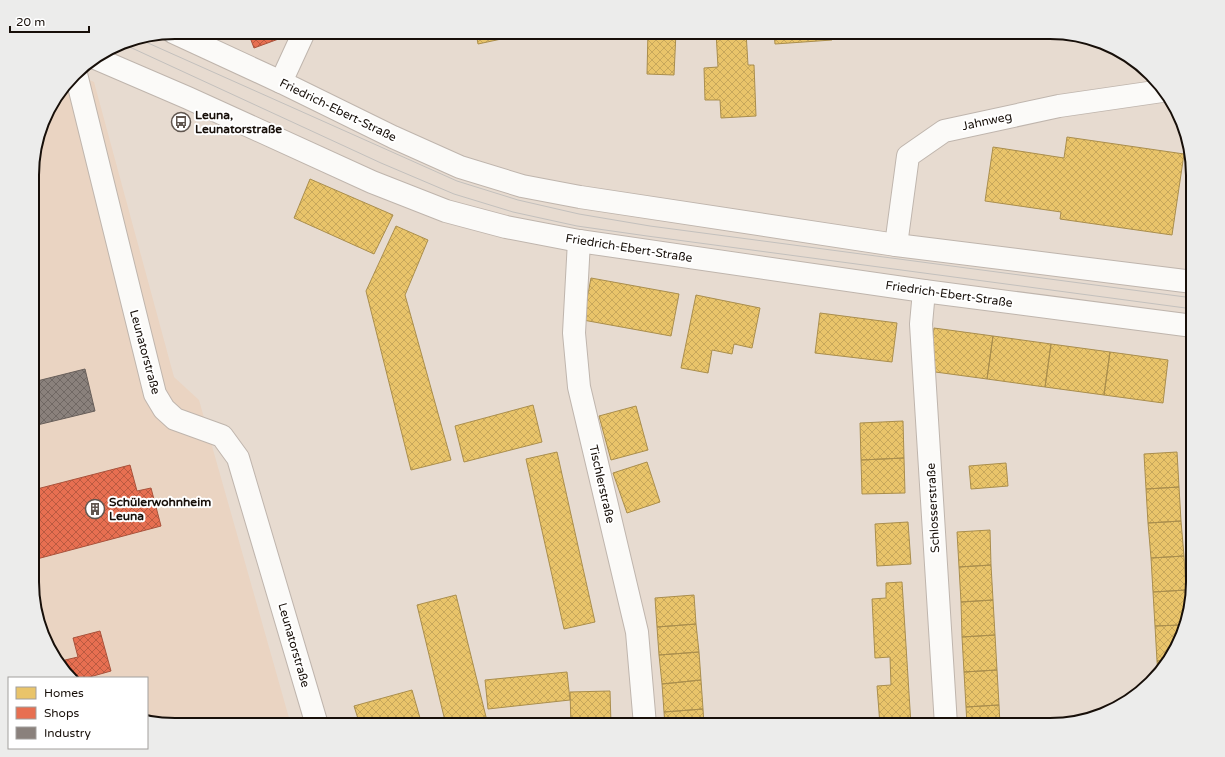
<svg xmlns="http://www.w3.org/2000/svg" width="1225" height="757" viewBox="0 0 1225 757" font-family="'Varela Round',sans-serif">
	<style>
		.built { fill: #ead4c2 }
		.homes { fill: url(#homes-cross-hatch); stroke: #aa8e4d }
		.shops { fill: url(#shops-cross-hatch); stroke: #a9523b }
		.industry { fill: url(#industry-cross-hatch); stroke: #685f5a }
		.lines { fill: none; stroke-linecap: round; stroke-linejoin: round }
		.minor-casing { stroke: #bfb5ad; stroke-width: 24 }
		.secondary-casing { stroke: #bfb5ad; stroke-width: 24 }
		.minor { stroke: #fbfaf8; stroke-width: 22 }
		.secondary { stroke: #fbfaf8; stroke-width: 22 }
		.tram { stroke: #c3c0bd; stroke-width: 1 }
		.labels { text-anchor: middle; stroke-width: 4; stroke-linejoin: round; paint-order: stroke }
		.street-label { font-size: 12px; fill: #170f09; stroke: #fff }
		.poi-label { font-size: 12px; font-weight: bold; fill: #170f09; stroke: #fff; text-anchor: start }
		.rim { fill: none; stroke: #170f09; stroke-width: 2 }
	</style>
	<defs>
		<pattern id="homes-cross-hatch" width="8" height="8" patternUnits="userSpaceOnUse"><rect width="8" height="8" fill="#e9c46a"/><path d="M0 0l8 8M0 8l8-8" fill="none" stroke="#c7a75b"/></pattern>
		<pattern id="shops-cross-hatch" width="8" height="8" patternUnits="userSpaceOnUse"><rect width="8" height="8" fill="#e76f51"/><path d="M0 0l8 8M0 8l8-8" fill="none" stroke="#ba5a41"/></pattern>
		<pattern id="industry-cross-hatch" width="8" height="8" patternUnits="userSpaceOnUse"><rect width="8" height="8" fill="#8a817c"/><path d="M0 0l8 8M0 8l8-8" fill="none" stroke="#706864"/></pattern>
	</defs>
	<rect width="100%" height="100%" fill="#e7dbd0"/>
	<path class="built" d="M76,74L94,82L174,377L199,400L291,725H175L147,720V678H73L56,661L33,601V156L47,111Z"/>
	<path class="homes" d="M476,32H505L506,38L478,44Z
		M648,32H676L674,75L647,74Z
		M716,32H746L748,65H754L756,116L721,118L720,100H705L704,68L718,67Z
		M774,32H831L832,40L775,44Z
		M1067,137L1184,154L1172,235L1060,219L1061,212L985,201L993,147L1064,158Z
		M310,179L393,215L374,254L294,218Z
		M396,226L428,240L405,295L451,460L411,470L366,291Z
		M591,278L679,294L671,336L583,320Z
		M696,295L760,308L752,348L734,344L732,354L712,350L708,373L681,368Z
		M820,313L897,323L892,362L815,353Z
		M934,328L993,336L987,379L928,371Z
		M993,336L1051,344L1045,387L987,379Z
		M1051,344L1110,352L1104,395L1045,387Z
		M1110,352L1168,360L1163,403L1104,395Z
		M533,405L542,442L464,462L455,426Z
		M636,406L648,450L611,460L599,416Z
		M903,421L904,458L861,460L860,423Z
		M557,452L595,622L564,629L526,459Z
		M1177,452L1179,487L1146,489L1144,454Z
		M904,458L905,493L862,494L861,460Z
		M647,462L660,502L627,513L613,473Z
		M1006,463L1008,486L971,489L969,466Z
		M1179,487L1181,521L1148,523L1146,489Z
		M1181,521L1184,556L1151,558L1148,523Z
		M908,522L911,564L877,566L875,524Z
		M990,530L991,565L959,567L957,532Z
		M1184,556L1186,590L1153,592L1151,558Z
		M991,565L993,600L961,602L959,567Z
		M902,582L911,725H880L877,686L891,685L890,657L875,658L872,599L886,598V583Z
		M1186,590L1187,608L1181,625L1155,626L1153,592Z
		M456,595L488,725H446L417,605Z
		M694,595L696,624L657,627L655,598Z
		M993,600L995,635L962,637L961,602Z
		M696,624L699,652L659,655L657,627Z
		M1181,625L1169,660L1157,661L1155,626Z
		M995,635L997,670L964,672L962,637Z
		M699,652L701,680L662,684L659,655Z
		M1169,660V661L1158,672L1157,661Z
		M997,670L999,705L966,707L964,672Z
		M567,672L570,700L488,709L485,680Z
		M701,680L703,709L664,712L662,684Z
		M412,690L422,725H360L354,706Z
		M610,691L611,724L571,725L570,692Z
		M999,705L1000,725H967L966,707Z
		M703,709L704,725H665L664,712Z"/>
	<path class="shops" d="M248,32H282L284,37L254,48Z
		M130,465L137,491L151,488L161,526L33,560V490Z
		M100,631L111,671L86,678H73L69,674L65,660L78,657L73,638Z"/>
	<path class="industry" d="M85,369L95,411L33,426V382Z"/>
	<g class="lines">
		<defs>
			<path id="minor" d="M76,74L155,394L164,409L175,419L222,436L238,458L317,725
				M281,82L304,32
				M579,241L574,333L579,387L637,632L645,725
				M896,245L908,156L944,131L1059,106L1162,91
				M924,291L921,324L946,725"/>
			<path id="secondary" d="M173,32L281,82L393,137L460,167L522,186L580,197L896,245L1193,282
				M95,58L188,98L372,182L446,211L506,227L579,241L924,291L1193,326"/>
		</defs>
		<use href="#minor" class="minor-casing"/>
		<use href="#secondary" class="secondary-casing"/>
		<use href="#minor" class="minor"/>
		<use href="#secondary" class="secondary"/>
		<path class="tram" d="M139,39L457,181L518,200L579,214L650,226L1193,298
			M121,43L381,163L454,194L513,212L577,226L647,236L1193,309"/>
	</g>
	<defs>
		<symbol id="bus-ring" viewBox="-11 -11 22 22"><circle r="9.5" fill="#fff" stroke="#60564f" stroke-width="1.5"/><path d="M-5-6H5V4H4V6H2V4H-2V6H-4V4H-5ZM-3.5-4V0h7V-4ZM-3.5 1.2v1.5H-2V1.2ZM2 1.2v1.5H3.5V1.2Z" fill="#60564f"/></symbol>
		<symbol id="building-ring" viewBox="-11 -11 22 22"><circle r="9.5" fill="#fff" stroke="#60564f" stroke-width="1.5"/><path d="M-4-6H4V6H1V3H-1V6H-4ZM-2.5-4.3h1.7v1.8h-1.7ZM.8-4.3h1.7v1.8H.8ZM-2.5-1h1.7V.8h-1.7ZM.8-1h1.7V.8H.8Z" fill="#60564f"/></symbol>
	</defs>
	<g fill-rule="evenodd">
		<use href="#bus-ring" x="170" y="111" width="22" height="22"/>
		<use href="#building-ring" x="84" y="498" width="22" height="22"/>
	</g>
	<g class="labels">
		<g class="street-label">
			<text transform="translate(338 110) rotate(26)" y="4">Friedrich-Ebert-Straße</text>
			<text transform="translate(987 121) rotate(-12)" y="4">Jahnweg</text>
			<text transform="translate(629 248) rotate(9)" y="4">Friedrich-Ebert-Straße</text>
			<text transform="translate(949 294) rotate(8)" y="4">Friedrich-Ebert-Straße</text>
			<text transform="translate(145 352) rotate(75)" y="4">Leunatorstraße</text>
			<text transform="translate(602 484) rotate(77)" y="4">Tischlerstraße</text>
			<text transform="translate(933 508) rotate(-93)" y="4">Schlosserstraße</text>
			<text transform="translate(294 645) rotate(74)" y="4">Leunatorstraße</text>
		</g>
		<g class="poi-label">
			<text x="195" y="119">Leuna,<tspan x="195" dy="14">Leunatorstraße</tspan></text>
			<text x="109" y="506">Schülerwohnheim<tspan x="109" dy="14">Leuna</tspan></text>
		</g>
	</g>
	<path d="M0 0H1225V757H0ZM175 39H1050A136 136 0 0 1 1186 175V582A136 136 0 0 1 1050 718H175A136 136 0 0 1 39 582V175A136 136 0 0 1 175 39Z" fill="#ececeb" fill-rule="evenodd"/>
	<path class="rim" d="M175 39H1050A136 136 0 0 1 1186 175V582A136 136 0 0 1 1050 718H175A136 136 0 0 1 39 582V175A136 136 0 0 1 175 39Z"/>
	<rect x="8" y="677" width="140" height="72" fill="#ffffff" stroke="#a29f9d"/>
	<rect x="16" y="687" width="20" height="12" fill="#e9c46a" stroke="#a29f9d"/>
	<text x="44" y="697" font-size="12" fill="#170f09">Homes</text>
	<rect x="16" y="707" width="20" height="12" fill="#e76f51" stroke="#a29f9d"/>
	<text x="44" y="717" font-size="12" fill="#170f09">Shops</text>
	<rect x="16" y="727" width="20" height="12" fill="#8a817c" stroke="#a29f9d"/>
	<text x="44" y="737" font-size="12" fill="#170f09">Industry</text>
	<path d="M10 26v6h79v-6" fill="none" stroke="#170f09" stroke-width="2"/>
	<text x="16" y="26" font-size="12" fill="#170f09" stroke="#ffffff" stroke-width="3" paint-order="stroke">20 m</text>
</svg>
